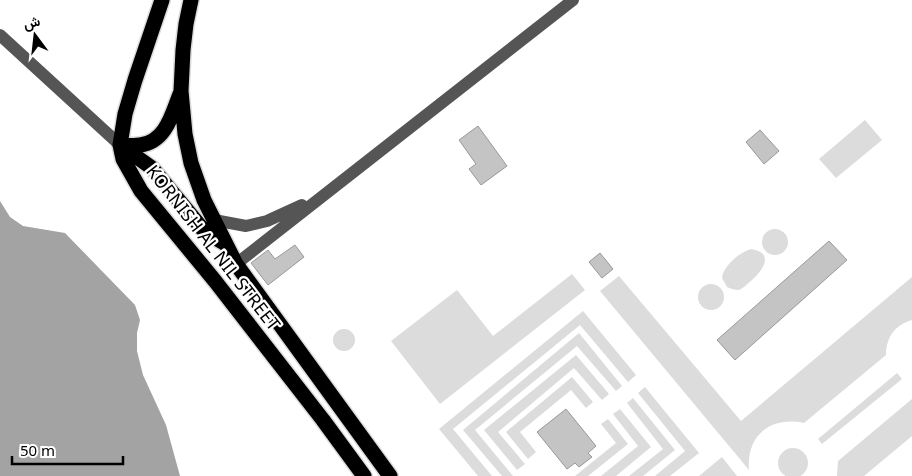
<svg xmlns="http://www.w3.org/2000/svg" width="912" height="476" viewBox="0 0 912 476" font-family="'Noto Sans',Vazirmatn,sans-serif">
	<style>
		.green { fill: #dcdcdc }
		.water { fill: #a3a3a3 }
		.building { fill: #c4c4c4; stroke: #999 }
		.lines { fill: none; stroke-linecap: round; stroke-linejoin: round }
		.highway-casing { stroke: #dbdbdb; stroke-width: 18 }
		.minor { stroke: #555; stroke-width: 12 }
		.highway { stroke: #000; stroke-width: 15 }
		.labels { text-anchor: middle; stroke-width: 4.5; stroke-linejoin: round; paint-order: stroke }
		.street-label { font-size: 18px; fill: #000; stroke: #fff }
	</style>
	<rect width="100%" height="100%" fill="#fff"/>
	<path class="green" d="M865,120L882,140L836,178L819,159Z
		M762 242a13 13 0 1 1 26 0a13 13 0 1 1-26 0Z
		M751,249C775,253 763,270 752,280C748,283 744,288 739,290C735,290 731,289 727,287L722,278C723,266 740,252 751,249Z
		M572,274L585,290L440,404L391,341L457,290L493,336Z
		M619,276L741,421L912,277V320C895,325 886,337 886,355L804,423C771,416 746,435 749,470L600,291Z
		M698 297a13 13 0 1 1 26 0a13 13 0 1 1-26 0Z
		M583,311L636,375L628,382L580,325L453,429L492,476H478L439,429Z
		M333 340a11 11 0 1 1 22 0a11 11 0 1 1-22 0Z
		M579,333L622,386L616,391L577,346L475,430L513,476H502L463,430Z
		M576,355L609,394L602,400L574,368L498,432L525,464L517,470L484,430Z
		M897,373L902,379L822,444L818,439Z
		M572,377L593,402L586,408L571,390L520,432L536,452L528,459L506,432Z
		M645,387L699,453L670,476H655L685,451L638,393Z
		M633,398L675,450L643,476H629L663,449L627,403Z
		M912,399V436L864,476H837L838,461Z
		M620,409L651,447L616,476H601L638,446L613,414Z
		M608,419L628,444L588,476H575L616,443L601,424Z
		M778 463a15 15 0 1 1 30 0a15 15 0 1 1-30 0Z
		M722,457L737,476H699Z"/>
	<path class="water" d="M0,201L10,217L23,226L65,233L135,305L140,320L137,333V351L143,375L166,425L180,476H0Z"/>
	<path class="building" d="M478,126L507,166L481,185L469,169L476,164L459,140Z
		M760,130L779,151L764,164L746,142Z
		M829,241L847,260L735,360L717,340Z
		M295,245L304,257L268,285L251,263L268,250L275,259Z
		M600,253L613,269L602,278L589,262Z
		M566,409L596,446L588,453L592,457L579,467L575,463L567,469L537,432Z"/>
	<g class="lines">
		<defs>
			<path id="highway" d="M162,0L135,80L125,114L120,145L123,159L141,191L215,281L323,420L364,476
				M191,0L186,24L183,50L181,91L185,134L191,163L204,200L236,264L390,476
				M120,145L152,168L205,232L226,244
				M120,145C127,145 134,146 140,145C166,142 172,114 180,94"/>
		</defs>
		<use href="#highway" class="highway-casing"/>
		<path class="minor" d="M0,35L120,145
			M214,220L246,226L267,221L302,205
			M236,264L573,0"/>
		<use href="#highway" class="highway"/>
	</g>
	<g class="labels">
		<g class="street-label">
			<text transform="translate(213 248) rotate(52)" y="6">KORNISH AL NIL STREET</text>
		</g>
	</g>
	<g transform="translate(35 35) rotate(345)" stroke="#ffffff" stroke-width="4" paint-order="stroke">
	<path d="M0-4L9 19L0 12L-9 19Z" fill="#000000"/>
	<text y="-8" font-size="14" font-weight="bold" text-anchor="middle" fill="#000000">ش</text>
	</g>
	<path d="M12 456v8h111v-8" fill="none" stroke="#000000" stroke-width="2.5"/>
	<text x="20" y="456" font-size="15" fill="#000000" stroke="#ffffff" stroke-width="4" paint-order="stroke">50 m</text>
</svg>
